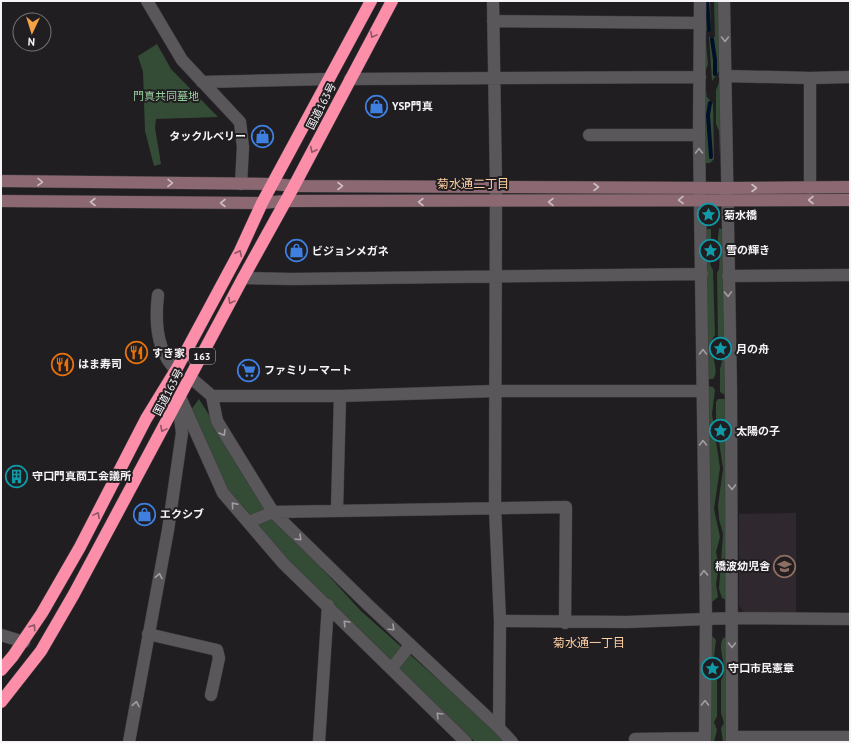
<svg xmlns="http://www.w3.org/2000/svg" width="851" height="743" viewBox="0 0 851 743" font-family="'PT Sans','Noto Sans JP',sans-serif">
	<style>
		.built { fill: #2f282e }
		.green { fill: #344b36 }
		.lines { fill: none; stroke-linecap: round; stroke-linejoin: round }
		.stream { stroke: #020f29; stroke-width: 4 }
		.street-casing { stroke: #3e3c3e; stroke-width: 13 }
		.secondary-casing { stroke: #3e3c3e; stroke-width: 13 }
		.highway-casing { stroke: #3e3c3e; stroke-width: 13 }
		.street { stroke: #5a575a; stroke-width: 12 }
		.secondary { stroke: #8b6872; stroke-width: 12 }
		.highway { stroke: #fc8ea9; stroke-width: 12 }
		.oneway { stroke: #8e5665 }
		.oneway2 { stroke: #a09ea0 }
		.oneway3 { stroke: #cbbcc1 }
		.labels { text-anchor: middle; stroke-width: 4; stroke-linejoin: round; paint-order: stroke }
		.shield { fill: #211e21; stroke: #b6b4b6; stroke-width: 1 }
		.shield-label { font-size: 10px; font-weight: bold; fill: #f6f4f6 }
		.park-label { font-size: 11px; fill: #98cf9e; stroke: #211e21 }
		.street-label { font-size: 11px; fill: #f6f4f6; stroke: #211e21 }
		.poi-label { font-size: 11px; font-weight: bold; fill: #f6f4f6; stroke: #211e21; text-anchor: start }
		.neighbourhood-label { font-size: 12px; fill: #ffd0a2; stroke: #211e21 }
	</style>
	<rect width="100%" height="100%" fill="#211e21"/>
	<path class="built" d="M796,513V613H745L739,606V514Z"/>
	<path class="green" d="M703,1H710L711,31H705L708,64L706,70L703,71Z
		M714,1H720V70L712,81L709,37H715Z
		M157,44L171,69L218,117L156,119L155,128L161,164L154,166L145,131L143,72L138,56Z
		M720,80V157L719,131L716,124V90Z
		M705,85L707,97L713,104L714,159L710,163H704Z
		M719,228L724,230L725,395L720,392V369L722,361L723,343L718,338L717,273L719,269L720,249L717,248Z
		M706,229H711V239L713,245C711,255 707,261 713,270L715,335C704,348 722,367 713,379H708Z
		M708,386L713,387L715,390L712,414L720,468L714,509L720,537L716,552L719,565L716,584L718,597L712,602Z
		M199,399L270,512L361,611L497,732L505,742H475L288,561L226,491L191,410Z
		M718,399H725L728,601L722,598L719,589L723,534L719,519L718,505L723,469L716,421V402Z
		M712,636L716,640L712,674L717,680V716L714,722L717,730L714,742H708Z
		M727,637V742H723L721,728L724,723L721,713V680C730,666 716,652 723,638Z"/>
	<g class="lines">
		<path class="stream" d="M707,1L709,30
			M712,39L715,60V74
			M710,103L708,115L711,157"/>
		<defs>
			<path id="street" d="M147,1L182,60L240,122L243,147L241,184
				M493,1L496,186L495,508L500,621L499,728
				M700,1L699,135L706,619L705,742
				M724,1L731,392L732,742
				M493,21L700,23
				M725,76L810,78L850,77
				M810,78V188
				M350,79L700,77
				M202,82L329,79
				M589,135H699
				M728,276L850,275
				M243,278L292,279L702,274
				M158,295C155,320 156,351 176,370
				M191,378L212,396L217,421L273,512L367,604L499,728L512,742
				M212,396H340L495,391H703
				M180,397L223,493L283,563L466,742
				M337,510L340,396
				M249,522L273,512L566,507L565,623
				M500,621L627,622L732,618L850,619
				M148,634L217,650L219,658L211,695
				M1,635L24,642
				M392,668L410,645
				M733,737H850
				M635,739L705,738
				M129,742L168,530L182,433L178,402
				M319,742L328,605"/>
			<path id="secondary" d="M1,181L273,184L294,186L726,188L850,187
				M1,201L262,203L285,201L850,200"/>
			<path id="highway" d="M1,670L13,656L42,613L80,547L146,419L176,370L240,251L262,203L371,1
				M1,702L41,651L74,594L243,278L294,186L392,1"/>
		</defs>
		<use href="#street" class="street-casing"/>
		<use href="#secondary" class="secondary-casing"/>
		<use href="#highway" class="highway-casing"/>
		<use href="#street" class="street"/>
		<use href="#secondary" class="secondary"/>
		<use href="#highway" class="highway"/>
	</g>
	<defs><path id="oneway-chevron" d="M-2-3.5L2.5 0L-2 3.5" fill="none" stroke-width="1.6" stroke-linecap="round" stroke-linejoin="round"/></defs>
	<g class="oneway">
		<use href="#oneway-chevron" transform="translate(373 35) rotate(118)"/>
		<use href="#oneway-chevron" transform="translate(313 150) rotate(117)"/>
		<use href="#oneway-chevron" transform="translate(239 253) rotate(-63)"/>
		<use href="#oneway-chevron" transform="translate(231 301) rotate(118)"/>
		<use href="#oneway-chevron" transform="translate(163 429) rotate(118)"/>
		<use href="#oneway-chevron" transform="translate(97 515) rotate(-62)"/>
		<use href="#oneway-chevron" transform="translate(33 627) rotate(-57)"/>
	</g>
	<g class="oneway2">
		<use href="#oneway-chevron" transform="translate(725 39) rotate(90)"/>
		<use href="#oneway-chevron" transform="translate(699 151) rotate(-91)"/>
		<use href="#oneway-chevron" transform="translate(728 294) rotate(88)"/>
		<use href="#oneway-chevron" transform="translate(703 352) rotate(-90)"/>
		<use href="#oneway-chevron" transform="translate(223 433) rotate(60)"/>
		<use href="#oneway-chevron" transform="translate(703 443) rotate(-90)"/>
		<use href="#oneway-chevron" transform="translate(732 487) rotate(89)"/>
		<use href="#oneway-chevron" transform="translate(234 505) rotate(-131)"/>
		<use href="#oneway-chevron" transform="translate(299 538) rotate(45)"/>
		<use href="#oneway-chevron" transform="translate(704 573) rotate(-92)"/>
		<use href="#oneway-chevron" transform="translate(159 576) rotate(-79)"/>
		<use href="#oneway-chevron" transform="translate(346 623) rotate(-135)"/>
		<use href="#oneway-chevron" transform="translate(392 628) rotate(43)"/>
		<use href="#oneway-chevron" transform="translate(732 645) rotate(90)"/>
		<use href="#oneway-chevron" transform="translate(705 703) rotate(-89)"/>
		<use href="#oneway-chevron" transform="translate(136 704) rotate(-80)"/>
		<use href="#oneway-chevron" transform="translate(439 715) rotate(-135)"/>
	</g>
	<g class="oneway3">
		<use href="#oneway-chevron" transform="translate(40 182) rotate(1)"/>
		<use href="#oneway-chevron" transform="translate(170 183) rotate(1)"/>
		<use href="#oneway-chevron" transform="translate(340 186)"/>
		<use href="#oneway-chevron" transform="translate(596 187)"/>
		<use href="#oneway-chevron" transform="translate(754 188)"/>
		<use href="#oneway-chevron" transform="translate(681 200) rotate(179)"/>
		<use href="#oneway-chevron" transform="translate(811 200) rotate(-180)"/>
		<use href="#oneway-chevron" transform="translate(93 202) rotate(-180)"/>
		<use href="#oneway-chevron" transform="translate(421 202) rotate(-180)"/>
		<use href="#oneway-chevron" transform="translate(551 202) rotate(180)"/>
		<use href="#oneway-chevron" transform="translate(223 203) rotate(-180)"/>
	</g>
	<defs>
		<symbol id="shop-ring" viewBox="-11 -11 22 22"><circle r="9.5" fill="#211e21" stroke="#3f7fe0" stroke-width="1.5"/><path d="M-5-2.5h2.3a2.7 3.5 0 0 1 5.4 0H5L5.5 6h-11ZM-1.5-2.5h3a1.5 2.3 0 0 0-3 0Z" fill="#3f7fe0"/></symbol>
		<symbol id="sight-ring" viewBox="-11 -11 22 22"><circle r="9.5" fill="#211e21" stroke="#0f9aa8" stroke-width="1.5"/><path d="M0-6L1.8-2.2L6-1.7L2.9 1.2L3.7 5.4L0 3.3L-3.7 5.4L-2.9 1.2L-6-1.7L-1.8-2.2Z" fill="#0f9aa8"/></symbol>
		<symbol id="restaurant-ring" viewBox="-11 -11 22 22"><circle r="9.5" fill="#211e21" stroke="#e8710a" stroke-width="1.5"/><path d="M-5-6h1v4h1v-4h1v4h1v-4h1v5L-1.5 .5V6h-2V.5L-5-1ZM5-6V6H3V1.5H1.5Q1.5-4 5-6Z" fill="#e8710a"/></symbol>
		<symbol id="supermarket-ring" viewBox="-11 -11 22 22"><circle r="9.5" fill="#211e21" stroke="#3f7fe0" stroke-width="1.5"/><path d="M-6-5.5h2.5l.6 2H6L4.5 2H-2.5L-4.4-4H-6ZM-1.5 3.2a1.3 1.3 0 1 0 .1 0ZM3 3.2a1.3 1.3 0 1 0 .1 0Z" fill="#3f7fe0"/></symbol>
		<symbol id="building-ring" viewBox="-11 -11 22 22"><circle r="9.5" fill="#211e21" stroke="#0f9aa8" stroke-width="1.5"/><path d="M-4-6H4V6H1V3H-1V6H-4ZM-2.5-4.3h1.7v1.8h-1.7ZM.8-4.3h1.7v1.8H.8ZM-2.5-1h1.7V.8h-1.7ZM.8-1h1.7V.8H.8Z" fill="#0f9aa8"/></symbol>
		<symbol id="school-ring" viewBox="-11 -11 22 22"><circle r="9.5" fill="#211e21" stroke="#8d6e63" stroke-width="1.5"/><path d="M0-5L7-2L0 1L-7-2ZM-4 1L0 2.5L4 1V4Q0 6-4 4Z" fill="#8d6e63"/></symbol>
	</defs>
	<g fill-rule="evenodd">
		<use href="#shop-ring" x="364" y="94" width="25" height="25"/>
		<use href="#shop-ring" x="250" y="124" width="25" height="25"/>
		<use href="#sight-ring" x="696" y="202" width="25" height="25"/>
		<use href="#sight-ring" x="698" y="238" width="25" height="25"/>
		<use href="#shop-ring" x="284" y="238" width="25" height="25"/>
		<use href="#sight-ring" x="708" y="336" width="25" height="25"/>
		<use href="#restaurant-ring" x="124" y="340" width="25" height="25"/>
		<use href="#restaurant-ring" x="50" y="352" width="25" height="25"/>
		<use href="#supermarket-ring" x="236" y="358" width="25" height="25"/>
		<use href="#sight-ring" x="708" y="418" width="25" height="25"/>
		<use href="#building-ring" x="4" y="464" width="25" height="25"/>
		<use href="#shop-ring" x="132" y="502" width="25" height="25"/>
		<use href="#school-ring" x="772" y="554" width="25" height="25"/>
		<use href="#sight-ring" x="700" y="656" width="25" height="25"/>
	</g>
	<g class="labels">
		<rect class="shield" x="189" y="348" width="26" height="16" rx="3"/>
		<g class="shield-label">
			<text x="202" y="360">163</text>
		</g>
		<g class="park-label">
			<text x="166" y="100">門真共同墓地</text>
		</g>
		<g class="street-label">
			<text transform="translate(321 106) rotate(-63)" y="4">国道163号</text>
			<text transform="translate(168 392) rotate(-62)" y="4">国道163号</text>
		</g>
		<g class="poi-label">
			<text x="392" y="110">YSP門真</text>
			<text x="246" y="140" text-anchor="end">タックルベリー</text>
			<text x="724" y="219">菊水橋</text>
			<text x="726" y="254">雪の輝き</text>
			<text x="312" y="255">ビジョンメガネ</text>
			<text x="736" y="353">月の舟</text>
			<text x="152" y="357">すき家</text>
			<text x="78" y="368">はま寿司</text>
			<text x="264" y="374">ファミリーマート</text>
			<text x="736" y="435">太陽の子</text>
			<text x="32" y="480">守口門真商工会議所</text>
			<text x="160" y="518">エクシブ</text>
			<text x="770" y="570" text-anchor="end">橋波幼児舎</text>
			<text x="728" y="672">守口市民憲章</text>
		</g>
		<g class="neighbourhood-label">
			<text x="473" y="188">菊水通二丁目</text>
			<text x="589" y="647">菊水通一丁目</text>
		</g>
	</g>
	<rect width="851" height="743" fill="none" stroke="#f6f4f6" stroke-width="4"/>
	<g transform="translate(32 32) rotate(184)"><circle r="19" fill="#211e21" stroke="#767476"/>
	<path d="M0-3L7 15L0 10L-7 15Z" fill="#f5a345"/>
	<text y="-6" font-size="11" font-weight="bold" text-anchor="middle" fill="#f6f4f6">N</text>
	</g>
</svg>
